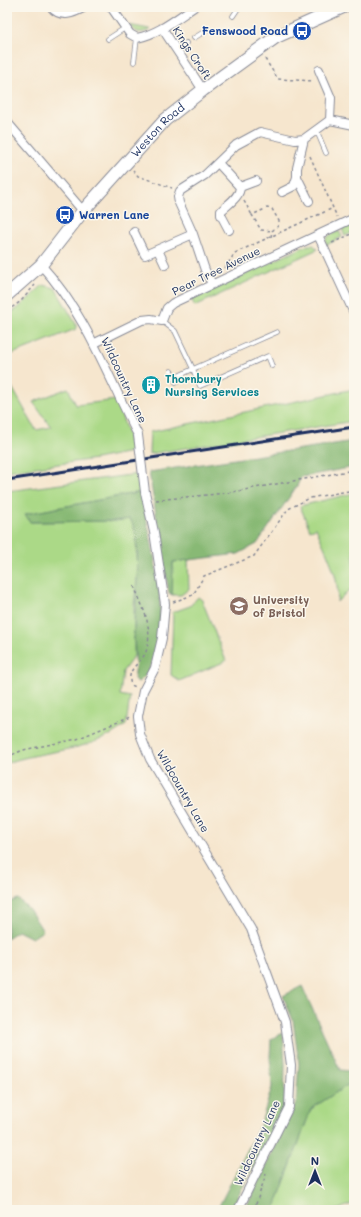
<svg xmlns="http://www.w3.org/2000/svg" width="361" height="1217" viewBox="0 0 361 1217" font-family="Mali,sans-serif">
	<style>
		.green { fill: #abd987; stroke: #638472 }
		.forest { fill: #88b974; stroke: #527469 }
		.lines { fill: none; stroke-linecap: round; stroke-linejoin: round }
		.lane-casing { stroke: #888a96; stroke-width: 5.5 }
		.street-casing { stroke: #888a96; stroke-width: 10 }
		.secondary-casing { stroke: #888a96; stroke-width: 14 }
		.path { stroke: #888a96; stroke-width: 1.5; stroke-dasharray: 3 3; stroke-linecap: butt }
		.lane { stroke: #fff; stroke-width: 4 }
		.street { stroke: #fff; stroke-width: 8 }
		.secondary { stroke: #fff; stroke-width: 12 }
		.rail { stroke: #1b2f5e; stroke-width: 3 }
		.street-bridge-casing { stroke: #888a96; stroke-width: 10; stroke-linecap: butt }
		.street-bridge { stroke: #fff; stroke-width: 8 }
		.labels { text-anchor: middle; stroke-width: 3; stroke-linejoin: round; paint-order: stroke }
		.transit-label { font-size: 11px; font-weight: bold; fill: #164399; stroke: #fbf7ec; text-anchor: end }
		.street-label { font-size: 11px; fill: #1b2f5e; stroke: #fbf7ec }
		.culture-label { font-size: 11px; font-weight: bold; fill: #0d838f; stroke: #fbf7ec; text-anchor: start }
		.education-label { font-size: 11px; font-weight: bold; fill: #785e54; stroke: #fbf7ec; text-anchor: start }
	</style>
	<rect width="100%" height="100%" fill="#fbf7ec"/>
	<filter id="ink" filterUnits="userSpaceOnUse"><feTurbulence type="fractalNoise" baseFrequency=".025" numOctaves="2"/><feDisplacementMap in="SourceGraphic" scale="8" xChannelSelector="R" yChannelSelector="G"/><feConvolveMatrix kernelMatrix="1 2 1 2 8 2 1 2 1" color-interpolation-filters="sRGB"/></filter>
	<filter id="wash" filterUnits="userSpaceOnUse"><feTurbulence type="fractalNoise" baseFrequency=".012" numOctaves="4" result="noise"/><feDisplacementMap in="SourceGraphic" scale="16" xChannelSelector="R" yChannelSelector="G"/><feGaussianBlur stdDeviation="0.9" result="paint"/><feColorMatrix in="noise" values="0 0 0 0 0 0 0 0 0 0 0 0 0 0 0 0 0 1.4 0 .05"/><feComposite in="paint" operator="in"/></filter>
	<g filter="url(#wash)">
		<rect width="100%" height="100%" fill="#f6e6ce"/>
		<path class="green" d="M129,25L149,29L150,30C140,34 136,33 129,25Z
			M353,224L354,232L345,236L342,229Z
			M339,231L342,237L326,245C323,236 333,234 339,231Z
			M308,245H313L318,249L195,306L191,299Z
			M43,285L55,288L76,324V329L7,356V315L17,309Z
			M9,382L36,430L51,427L33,402L68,388L76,405L116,400L128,434L131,452L96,459L7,471V421L11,416L7,408V383Z
			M354,389V421L149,454L150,432Z
			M138,474L141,492L26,514L31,522L114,521L130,519L135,527L138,569L134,605V656L123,671L120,695L130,697L126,725C118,730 110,736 102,739C72,752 38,752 7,763V491Z
			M354,493V589L348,591L337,602C341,577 325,551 316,528L310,530L300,506Z
			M188,560L189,589L181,595H172L173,562Z
			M198,597L202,600L226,661L179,681L171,675L173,612L190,606Z
			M354,1069V1203L337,1210H274L311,1109L352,1082L350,1071Z"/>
		<path class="forest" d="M354,441V467L301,477L297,486L257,544L238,554L173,562L172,595L169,593L149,472Z
			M141,492C151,546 169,601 155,654C152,665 148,676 138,682L134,679C137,667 134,647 134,634C134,605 144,541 130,519L114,521L30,522L25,514Z
			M18,899L29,909L43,931L32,938L18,931L7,938V903Z
			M302,986L340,1070L350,1071L352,1082L311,1109L274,1210H245L296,1103L299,1064L293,1020L283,996Z
			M283,1033L285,1064L284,1107L231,1210H217L261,1123L272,1087L270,1057L271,1039Z"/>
	</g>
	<g filter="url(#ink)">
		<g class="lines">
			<defs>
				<path id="lane" d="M233,16L239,7
					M194,38L207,30
					M108,39L125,28
					M176,49L186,43
					M134,62L137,38
					M316,129L326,153
					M162,321L175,331L193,369L174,378
					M272,366L268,356L200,386L193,369L277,332
					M171,371L176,382"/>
				<path id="street" d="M51,7C61,19 74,13 85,7
					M111,7L130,34L137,38C158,34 176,19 194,7
					M162,28L203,90
					M319,70L331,98L330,120
					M7,122L83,211
					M304,139L297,168V177L309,201
					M218,163L240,187C240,197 228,204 221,211V215L229,230
					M240,187L256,181
					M282,192L294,186L297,177
					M134,232L145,255L193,234
					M318,235L354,313
					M158,250L165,265
					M41,265C86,314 108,377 138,435
					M212,284L205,270L193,234L179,203L178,197L180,191L205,175L236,145L260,132L295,140L304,139L330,120L354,125
					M95,343L142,320L151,319L162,321L167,308L173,303L354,218
					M145,492L154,532L165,604L162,638L155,668L143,691L138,716L140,734L150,759L251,929L285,1022L291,1065L289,1107L238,1210"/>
				<g id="secondary">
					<path id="s1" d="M7,295L41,265L83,211L165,120L203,90L276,37L343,7"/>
				</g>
			</defs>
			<use href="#lane" class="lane-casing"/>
			<use href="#street" class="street-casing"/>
			<use href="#secondary" class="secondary-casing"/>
			<path class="path" d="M265,59L278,79L314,81
				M310,156L337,217
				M133,170L138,176L172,188
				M244,201L252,215
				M271,237L272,231L278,226L279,221L272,209L267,208L252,215L261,230L272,231
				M332,243L354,233
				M225,268L235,253L333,208
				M7,311L21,301L35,285
				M156,500L227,493L354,470
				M134,586C142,606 153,625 147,648C144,664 125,666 131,685L136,687
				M173,602L193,595L204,576L254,556L288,509L310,498L354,490
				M7,757L23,750L77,739L130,717
				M254,1210L266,1174
				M352,1210L354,1209"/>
			<use href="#lane" class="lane"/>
			<use href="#street" class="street"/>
			<use href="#secondary" class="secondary"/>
			<path class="rail" d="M7,480L354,427"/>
			<defs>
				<path id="street-bridge" d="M138,435L145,492"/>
			</defs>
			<use href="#street-bridge" class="street-bridge-casing"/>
			<use href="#street-bridge" class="street-bridge"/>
		</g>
	</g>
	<defs>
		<symbol id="bus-disc" viewBox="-11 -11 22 22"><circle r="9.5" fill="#1a4fb4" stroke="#fbf7ec"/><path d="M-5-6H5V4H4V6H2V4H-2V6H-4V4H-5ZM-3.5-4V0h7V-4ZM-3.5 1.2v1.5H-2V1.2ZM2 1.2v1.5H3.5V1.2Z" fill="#fff"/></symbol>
		<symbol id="building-disc" viewBox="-11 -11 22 22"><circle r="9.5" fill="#0f9aa8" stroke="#fbf7ec"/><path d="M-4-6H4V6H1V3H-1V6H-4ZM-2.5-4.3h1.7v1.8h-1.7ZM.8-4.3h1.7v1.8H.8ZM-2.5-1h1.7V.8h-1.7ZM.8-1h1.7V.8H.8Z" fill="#fff"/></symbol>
		<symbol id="university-disc" viewBox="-11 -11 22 22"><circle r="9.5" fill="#8d6e63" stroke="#fbf7ec"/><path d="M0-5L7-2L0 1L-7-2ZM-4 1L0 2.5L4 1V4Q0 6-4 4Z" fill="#fff"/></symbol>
	</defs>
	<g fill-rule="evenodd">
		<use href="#bus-disc" x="291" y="20" width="22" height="22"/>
		<use href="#bus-disc" x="54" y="204" width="22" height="22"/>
		<use href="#building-disc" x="140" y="374" width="22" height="22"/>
		<use href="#university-disc" x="228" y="595" width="22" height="22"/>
	</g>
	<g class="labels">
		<g class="transit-label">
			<text x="288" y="35">Fenswood Road</text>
			<text x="79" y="219" text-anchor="start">Warren Lane</text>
		</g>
		<g class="street-label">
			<text transform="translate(192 53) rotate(57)" y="4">Kings Croft</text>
			<text dy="4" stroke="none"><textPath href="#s1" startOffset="224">Weston Road</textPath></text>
			<text transform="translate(216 271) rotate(-26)" y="4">Pear Tree Avenue</text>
			<text transform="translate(124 380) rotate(65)" y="4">Wildcountry Lane</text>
			<text transform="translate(183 791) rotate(60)" y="4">Wildcountry Lane</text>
			<text transform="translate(257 1143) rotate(-65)" y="4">Wildcountry Lane</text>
		</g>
		<g class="culture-label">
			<text x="165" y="383">Thornbury<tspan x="165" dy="13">Nursing Services</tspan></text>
		</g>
		<g class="education-label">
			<text x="253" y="604">University<tspan x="253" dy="13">of Bristol</tspan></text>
		</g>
	</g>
	<rect width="361" height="1217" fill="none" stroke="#fbf7ec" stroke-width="24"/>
	<g transform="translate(315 1171)" stroke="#fbf7ec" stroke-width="3" paint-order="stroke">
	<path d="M0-3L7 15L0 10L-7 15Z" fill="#1b2f5e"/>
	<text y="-6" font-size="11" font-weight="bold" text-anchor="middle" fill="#1b2f5e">N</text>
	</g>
</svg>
